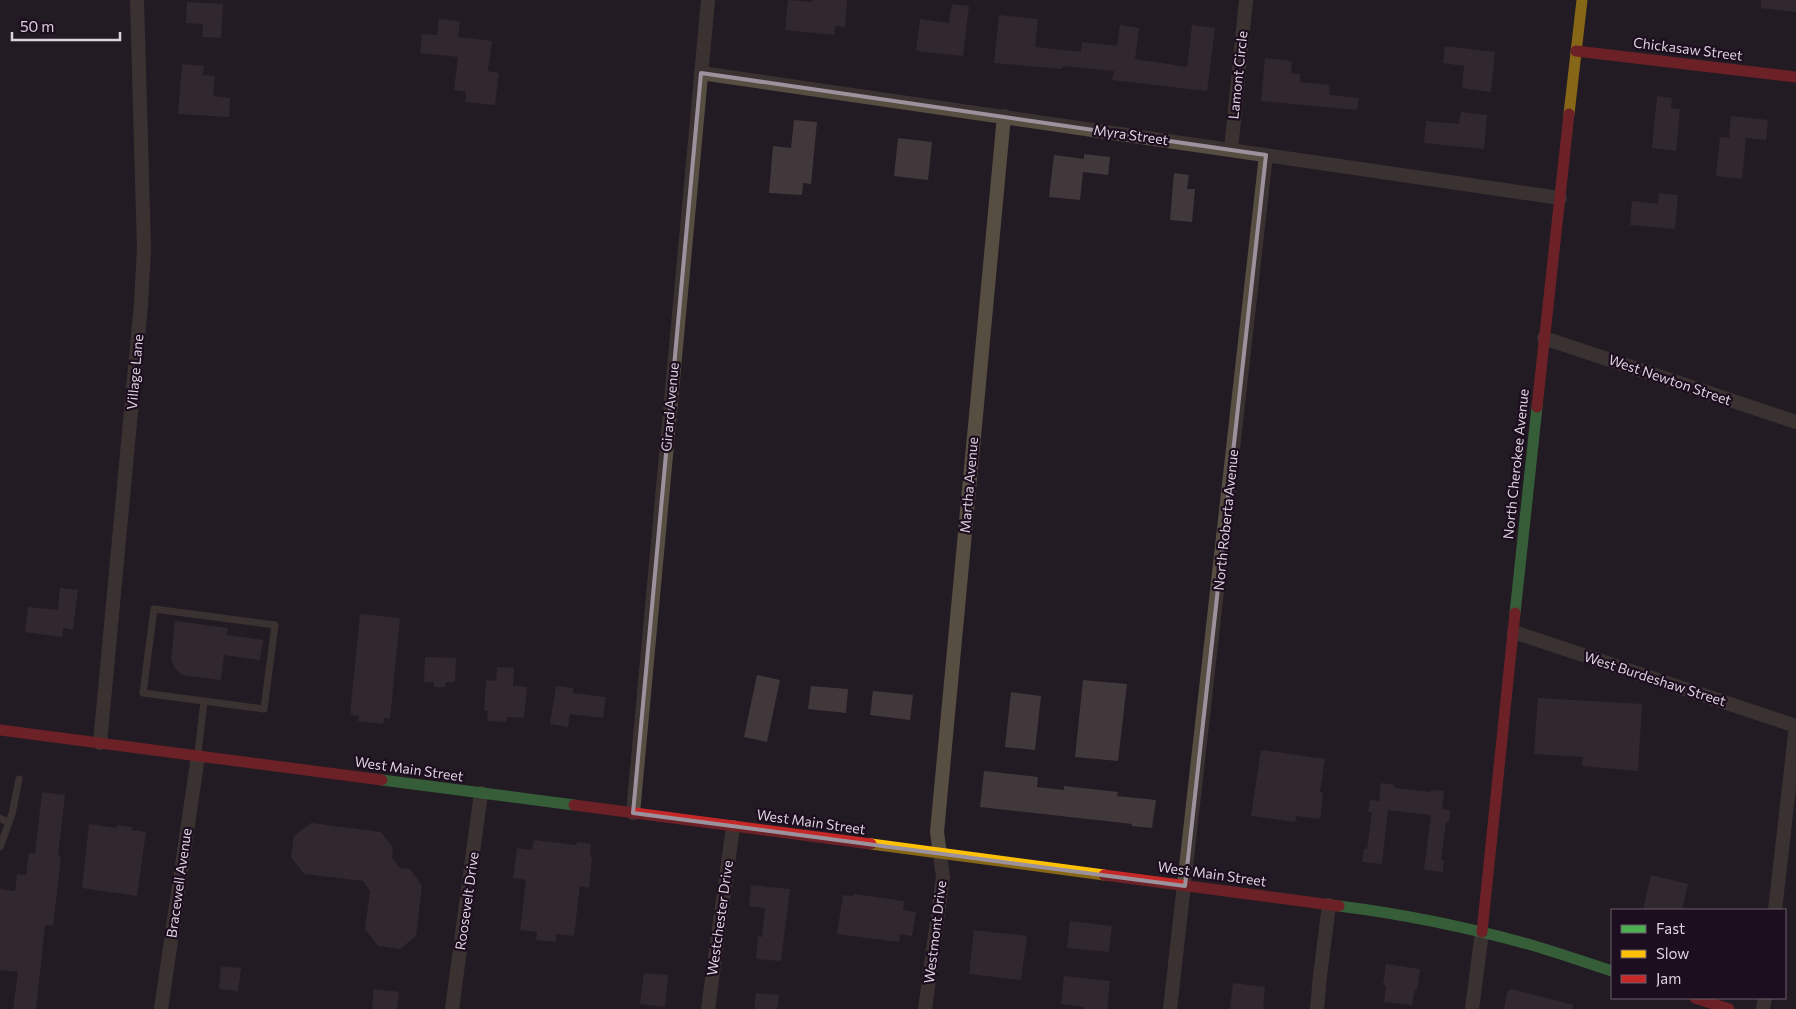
<svg xmlns="http://www.w3.org/2000/svg" width="1796" height="1009" viewBox="0 0 1796 1009" font-family="Commissioner,sans-serif">
	<style>
		.building { fill: #40383b }
		.lines { fill: none; stroke-linecap: round; stroke-linejoin: round }
		.lane { stroke: #574e42; stroke-width: 7 }
		.street { stroke: #574e42; stroke-width: 14 }
		.fast { stroke: #4caf50; stroke-width: 11 }
		.slow { stroke: #ffc107; stroke-width: 11 }
		.jam { stroke: #c62828; stroke-width: 11 }
		.marked { fill: none; stroke: #9c929d; stroke-width: 4; stroke-linejoin: round }
		.labels { text-anchor: middle; stroke-width: 4.5; stroke-linejoin: round; paint-order: stroke }
		.street-label { font-size: 14px; fill: #ddd2de; stroke: #1d0e1f }
	</style>
	<rect width="100%" height="100%" fill="#231b24"/>
	<path class="building" d="M788,0L811,2L812,0H847L845,27L835,26L834,35L785,30Z
		M1761,0H1796V12L1761,8Z
		M187,2L223,4L221,38L202,37L203,24L186,23Z
		M952,4L969,6L963,56L916,51L920,19L949,23Z
		M999,15L1038,19L1035,47L1081,52L1082,42L1117,46L1120,25L1139,28L1135,59L1187,67L1192,25L1215,28L1207,91L1112,80L1114,71L1063,66L1062,69L994,63Z
		M439,19L460,21L458,37L492,41L488,71L499,73L495,105L465,102L466,92L454,90L458,57L420,53L422,34L437,35Z
		M1445,46L1495,52L1491,92L1462,88L1464,66L1443,63Z
		M1265,58L1292,61L1291,73L1300,74V82L1330,85L1329,95L1359,98L1357,110L1261,101Z
		M182,64L204,66L203,75L215,76L213,96L230,98L229,117L178,114Z
		M1657,96L1672,98L1671,108L1680,109L1676,151L1652,148Z
		M1461,112L1487,115L1484,149L1424,143L1426,121L1459,124Z
		M1731,116L1768,120L1766,140L1746,138L1742,179L1716,176L1720,137L1729,138Z
		M794,120L817,122L811,184L803,183L802,195L769,193L773,146L791,148Z
		M898,138L932,142L928,180L894,176Z
		M1084,154L1110,157L1108,175L1083,172L1080,200L1049,197L1054,155L1084,159Z
		M1174,173L1189,175L1187,189H1195L1192,222L1170,220Z
		M1659,193L1678,195L1675,229L1630,225L1632,201L1658,204Z
		M60,588L78,590L73,630L63,628L62,637L25,632L28,607L58,610Z
		M360,614L400,618L390,719L384,718L383,724L358,721L359,716L350,715Z
		M175,621L228,628L227,635L263,640L260,660L224,655L221,680L182,675L175,668L171,660Z
		M425,657L456,658L455,682H446L445,687H434V682H424Z
		M497,667L514,668L513,686L527,687L524,718L507,717V722L487,721L488,711L484,710L486,680L496,681Z
		M757,675L780,680L767,742L744,737Z
		M1083,680L1127,684L1118,761L1075,757Z
		M556,686L573,688V693L606,697L603,718L570,714L568,727L550,724Z
		M811,686L848,689L846,713L808,709Z
		M873,691L913,695L910,720L870,715Z
		M1011,692L1041,696L1035,750L1005,747Z
		M1538,698L1642,704L1638,771L1582,766L1583,757L1534,754Z
		M1261,750L1325,759L1320,792L1323,793L1320,819L1296,816L1295,822L1251,816Z
		M984,771L1038,777L1037,787L1064,790V786L1118,792L1117,796L1156,800L1152,828L1131,826L1132,824L980,807Z
		M1381,783L1394,785V788L1431,792V790L1444,791L1442,809L1450,810L1449,822H1446L1441,860H1444L1443,872L1424,870L1431,815L1388,810L1382,864L1362,862L1364,849H1367L1372,812H1368L1370,800L1379,801Z
		M42,792L65,795L58,856L61,857L53,926L45,925L36,1009H13L18,972L0,970V889L15,891L17,874L26,875L29,853L35,854Z
		M311,823L381,832L393,848L392,858L400,868L410,869L422,886L416,936L400,949L378,946L365,929L370,891L363,881L304,874L291,857L294,836Z
		M89,824L117,828V825L132,827V830L146,832L137,896L82,888Z
		M534,840L576,845L577,842L591,844L590,857H592L589,888L580,886L574,936L556,934V942L536,940L537,932L520,930L526,880L513,878L517,848L532,850Z
		M1651,875L1688,884L1682,910H1643Z
		M751,885L790,889L781,961L756,959L758,936L762,937L765,908L749,906Z
		M853,894L904,901L903,910L916,912L912,936L900,934L899,942L837,934L843,895L853,896Z
		M1070,921L1112,926L1109,952L1067,948Z
		M974,930L1027,936L1021,980L969,974Z
		M1386,964L1420,969L1417,990L1415,989L1412,1005L1384,1002L1386,986L1383,985Z
		M221,966L241,968L238,991L219,989Z
		M644,973L668,975L665,1007L640,1004Z
		M1064,976L1110,981L1107,1009H1083V1007L1061,1004Z
		M1233,983L1265,987L1263,1009H1230Z
		M374,989L399,992L397,1009H372Z
		M1512,989L1573,1005V1009H1504L1507,992Z
		M756,993L779,995L777,1009H754Z"/>
	<g class="lines">
		<path class="lane" d="M198,753L204,701L264,709L275,625L154,609L143,693L204,701
			M0,818L9,823
			M0,847L12,814L19,779"/>
		<path class="street" d="M701,73L1560,198
			M1231,150L1246,0
			M1544,338L1796,422
			M1514,632L1796,726
			M100,743L141,304L144,249L137,0
			M633,813L708,0
			M1775,910L1796,726
			M161,1009L198,756
			M452,1009L481,793
			M708,1009L733,827
			M925,1009L943,877L937,832L1004,116
			M1170,1009L1266,155
			M1317,1009L1320,976L1329,905
			M1472,1009L1482,932
			M1763,1009L1765,998"/>
		<path class="fast" d="M1515,613L1537,407
			M382,780L574,805
			M1339,906C1403,914 1466,927 1528,944C1556,952 1584,962 1612,971"/>
		<path class="slow" d="M1569,114L1582,0
			M871,844L1104,875"/>
		<path class="jam" d="M1576,51L1796,77
			M1537,407L1569,114
			M0,730L382,780
			M574,805L871,844
			M1104,875L1339,906
			M1482,932L1515,613
			M1695,998L1729,1009"/>
	</g>
	<path d="M0 0H1796V1009H0ZM701,73L1266,155L1185,886L633,813Z" fill="#231b24" fill-opacity=".55" fill-rule="evenodd"/>
	<path class="marked" d="M701,73L1266,155L1185,886L633,813Z"/>
	<g class="labels">
		<g class="street-label">
			<text transform="translate(1688 49) rotate(7)" y="5">Chickasaw Street</text>
			<text transform="translate(1238 75) rotate(-84)" y="5">Lamont Circle</text>
			<text transform="translate(1131 135) rotate(8)" y="5">Myra Street</text>
			<text transform="translate(135 372) rotate(-85)" y="5">Village Lane</text>
			<text transform="translate(1670 380) rotate(19)" y="5">West Newton Street</text>
			<text transform="translate(670 407) rotate(-85)" y="5">Girard Avenue</text>
			<text transform="translate(1516 464) rotate(-84)" y="5">North Cherokee Avenue</text>
			<text transform="translate(969 485) rotate(-85)" y="5">Martha Avenue</text>
			<text transform="translate(1226 520) rotate(-84)" y="5">North Roberta Avenue</text>
			<text transform="translate(1655 679) rotate(18)" y="5">West Burdeshaw Street</text>
			<text transform="translate(409 769) rotate(8)" y="5">West Main Street</text>
			<text transform="translate(811 822) rotate(8)" y="5">West Main Street</text>
			<text transform="translate(1212 874) rotate(8)" y="5">West Main Street</text>
			<text transform="translate(179 883) rotate(-82)" y="5">Bracewell Avenue</text>
			<text transform="translate(467 901) rotate(-82)" y="5">Roosevelt Drive</text>
			<text transform="translate(720 918) rotate(-82)" y="5">Westchester Drive</text>
			<text transform="translate(935 932) rotate(-83)" y="5">Westmont Drive</text>
		</g>
	</g>
	<rect x="1611" y="909" width="175" height="90" fill="#1d0e1f" stroke="#6a5c6b"/>
	<rect x="1621" y="925" width="25" height="8" fill="#4caf50" stroke="#6a5c6b"/>
	<text x="1656" y="934" font-size="15" fill="#ddd2de">Fast</text>
	<rect x="1621" y="950" width="25" height="8" fill="#ffc107" stroke="#6a5c6b"/>
	<text x="1656" y="959" font-size="15" fill="#ddd2de">Slow</text>
	<rect x="1621" y="975" width="25" height="8" fill="#c62828" stroke="#6a5c6b"/>
	<text x="1656" y="984" font-size="15" fill="#ddd2de">Jam</text>
	<path d="M12 32v8h108v-8" fill="none" stroke="#ddd2de" stroke-width="2.5"/>
	<text x="20" y="32" font-size="15" fill="#ddd2de" stroke="#1d0e1f" stroke-width="4" paint-order="stroke">50 m</text>
</svg>
